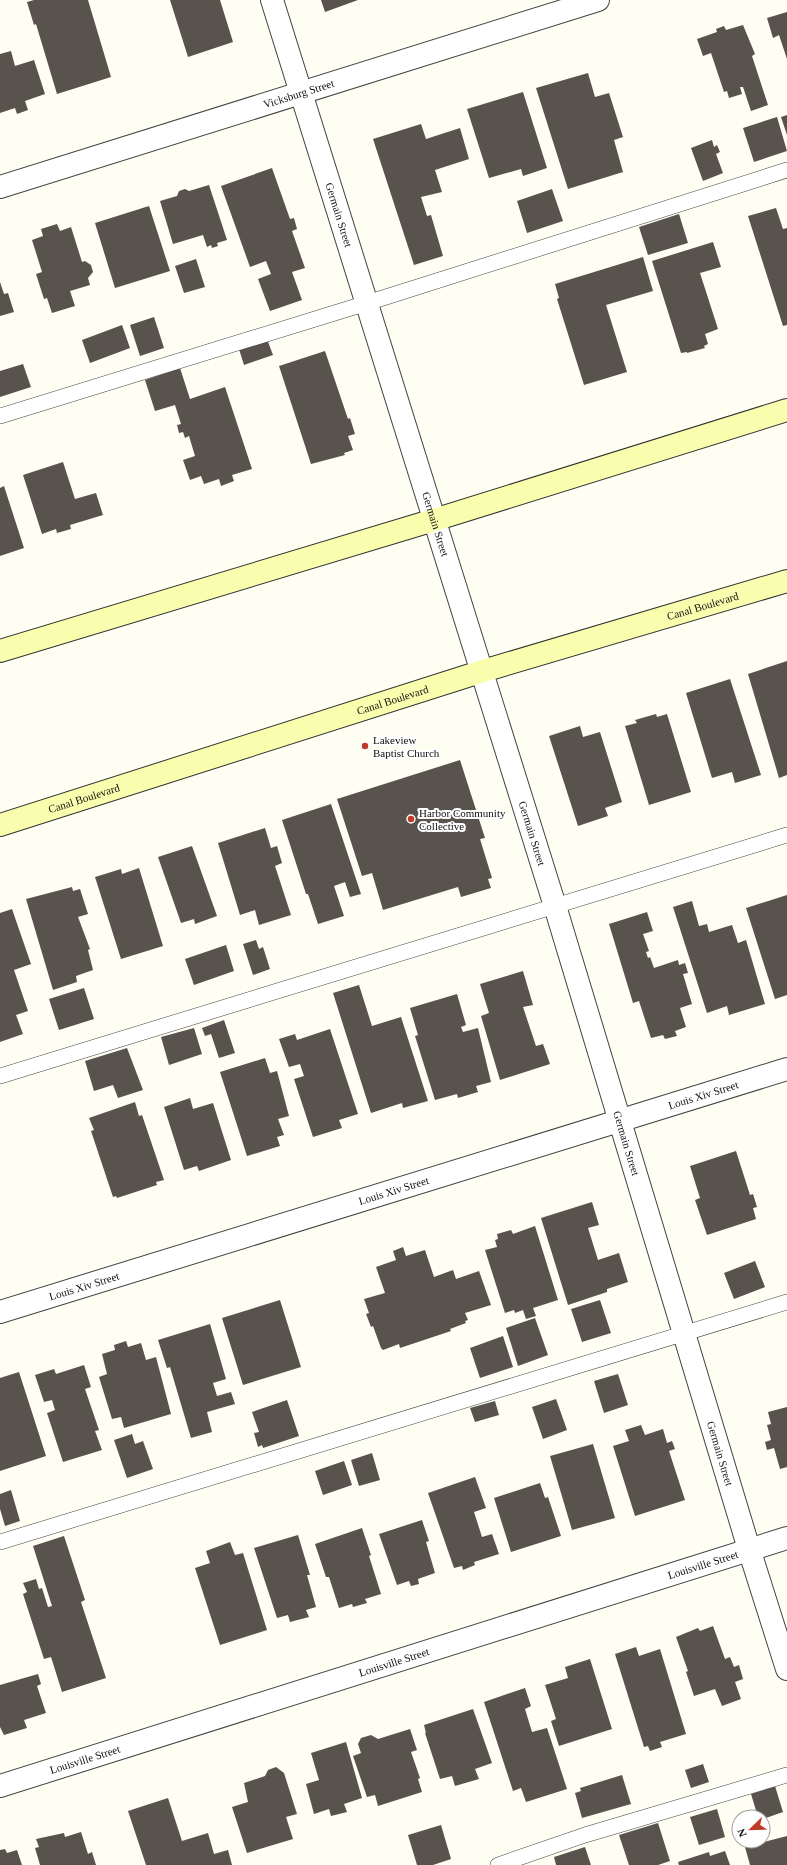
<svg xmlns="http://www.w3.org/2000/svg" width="787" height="1865" viewBox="0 0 787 1865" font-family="Georgia,serif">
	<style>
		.building { fill: #58534c }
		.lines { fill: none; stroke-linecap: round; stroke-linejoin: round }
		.service-casing { stroke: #434343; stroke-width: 16 }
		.minor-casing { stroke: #434343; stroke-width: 24 }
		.secondary-casing { stroke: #323232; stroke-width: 24 }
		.service { stroke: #fff; stroke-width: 15 }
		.minor { stroke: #fff; stroke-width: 22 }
		.secondary { stroke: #f9feaf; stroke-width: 22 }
		.poi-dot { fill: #bf3a28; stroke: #fff; stroke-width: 1.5 }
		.labels { text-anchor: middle; stroke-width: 4; stroke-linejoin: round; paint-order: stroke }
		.street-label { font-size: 11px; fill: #101010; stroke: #fff }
		.poi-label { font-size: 11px; fill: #101010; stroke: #fff; text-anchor: start }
	</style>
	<rect width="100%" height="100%" fill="#fffef2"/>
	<path class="building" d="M34,0H88L111,77L57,94L36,24L34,25L27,2Z
		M170,0H220L233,42L188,57Z
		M321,0H358L325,12Z
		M787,12V59L779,35L773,38L767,18Z
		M743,25L755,54L752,56L768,105L751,111L743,87H740L742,94L729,98L727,91L724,92L711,53L703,56L697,39L717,32L716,29L724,26L726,30Z
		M11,51L15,66L34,60L45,94L25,101L28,110L17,114L15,108L0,113V54Z
		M588,73L595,97L609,93L623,137L614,140L623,172L568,189L536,88Z
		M523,92L547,168L523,176L521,169L489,178L467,109Z
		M787,115V135L781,117Z
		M777,117L787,151L754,162L743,128Z
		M421,124L426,139L460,128L469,159L435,170L442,192L421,197L427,216L431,215L443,256L414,265L373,139Z
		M712,140L714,147L717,145L720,152L716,154L723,173L703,181L691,148Z
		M272,168L290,219L294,218L297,229L292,231L305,268L292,272L302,300L270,311L258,279L271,274L266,261L250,267L221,186Z
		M209,185L227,240L217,243L218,246L212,248L211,245L207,247L203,235L173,244L160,201L177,196L179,191L185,189L189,191Z
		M552,189L563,221L527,233L517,201Z
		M149,206L170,271L115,288L95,223Z
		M776,208L783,229L787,228V325L783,326L748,216Z
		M679,214L688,243L648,255L639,227Z
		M57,224L60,231L71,227L82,262L85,261L91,265L93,272L88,278L90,285L70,291L75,306L52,313L47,298L44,299L36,274L42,272L32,240L43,236L41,229Z
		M713,242L721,267L700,273L718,329L705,334L708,344L704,346L705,348L687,353V352L681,353L652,261Z
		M643,257L653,291L606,305L627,372L584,385L557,299L559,298L555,284Z
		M196,259L205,287L184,293L175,266Z
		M0,282L4,294L8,293L14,312L0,316Z
		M154,317L164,348L140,356L130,325Z
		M122,325L130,348L90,363L82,340Z
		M267,339L273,355L244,365L239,349Z
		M325,351L348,419L350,418L355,434L348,436L353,450L344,453L345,455L311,464L279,366Z
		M23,364L31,387L0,397V371Z
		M180,368L190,399L225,387L252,469L232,475L234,481L221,486L219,479L204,484L201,476L190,480L183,460L195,456L189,436L185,438L183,432L179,433L177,425L181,424L175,405L155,411L145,380Z
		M63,462L75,499L96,493L103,515L70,525L71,529L57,533L56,529L42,534L23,475Z
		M4,486L24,548L0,556V488Z
		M787,661V775L779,778L748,674Z
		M730,679L761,775L735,783L732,772L712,778L686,693Z
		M656,714L657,717L667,714L691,792L649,805L625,726L637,723L635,720Z
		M580,726L583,737L600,732L622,802L605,808L608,816L578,826L549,736Z
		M460,760L485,838L480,839L492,878L488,879L491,888L461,897L458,887L383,910L372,873L362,876L337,799Z
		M331,804L361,894L350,897L345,882L334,886L344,916L318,924L308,894H306L282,820Z
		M265,828L271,848L277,846L282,863L275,866L291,915L259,925L255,910L240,915L218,843Z
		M192,846L217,916L195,924L194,919L181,923L158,857Z
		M139,868L163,946L121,959L95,877L121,869L122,874Z
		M72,887L73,891L80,889L88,914L78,917L90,949L88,950L93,970L76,976L77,982L53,990L26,899Z
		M787,895V995L775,999L746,908Z
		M692,901L699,926L707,924L709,932L732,925L738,943L746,940L765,1004L729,1015L727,1006L707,1013L673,907Z
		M12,909L31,964L14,970L28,1011L16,1015L23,1034L0,1042V913Z
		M647,912L653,931L643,934L649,951L646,952L648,958L650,957L654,968L678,960L679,965L685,963L688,973L683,974L692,1004L680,1008L686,1027L675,1031L677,1036L665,1039L663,1035L651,1038L639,1001L633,1003L609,924Z
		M256,940L259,949L263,947L270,969L253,975L243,944Z
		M226,945L234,971L194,985L185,959Z
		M523,971L533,1005L523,1007L536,1046L543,1044L550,1064L500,1080L481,1016L489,1013L480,984Z
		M359,985L372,1026L401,1017L428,1101L403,1108L402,1103L371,1113L333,993Z
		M84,988L94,1019L59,1030L49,999Z
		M457,994L466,1025L461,1027L463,1032L478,1028L491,1082L476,1086L478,1092L458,1098L457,1094L435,1100L415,1036L418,1035L410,1008Z
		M224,1020L235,1053L219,1058L211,1034L205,1036L202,1028Z
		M194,1028L202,1054L169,1065L161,1037Z
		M330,1029L358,1114L339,1120L342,1128L313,1137L294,1079L304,1076L300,1064L289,1067L279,1039L295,1034L297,1040Z
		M127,1048L143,1090L118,1098L113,1085L94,1091L85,1061Z
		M265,1058L270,1073L277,1071L289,1116L278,1119L284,1135L277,1137L280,1146L247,1156L220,1072Z
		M190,1098L193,1109L213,1103L231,1160L199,1171L197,1166L184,1170L164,1107Z
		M135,1102L139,1116L142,1115L164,1180L156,1182L157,1185L117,1198L116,1196L113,1197L91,1131L94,1130L89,1118Z
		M736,1151L750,1195L753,1194L757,1207L753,1208L756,1219L707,1235L695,1200L700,1198L690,1166Z
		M592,1202L599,1225L588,1228L598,1260L619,1253L628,1282L607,1289V1292L568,1305L541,1218Z
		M535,1226L558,1300L533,1308L536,1316L526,1319L523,1310L515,1313L514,1310L505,1313L485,1250L497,1247L495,1240L498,1239L497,1234L511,1230L513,1234Z
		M403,1247L406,1256L425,1250L434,1277L453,1270L456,1279L479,1271L491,1305L465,1313L468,1320L465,1321L466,1323L450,1329L451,1331L400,1348L399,1344L383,1350L381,1348L373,1326L371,1327L366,1314L369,1313L364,1299L385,1293L376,1267L396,1260L393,1251Z
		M755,1261L765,1287L734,1299L724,1273Z
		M280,1300L301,1367L243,1385L222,1318Z
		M600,1300L611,1333L582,1342L571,1309Z
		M535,1318L548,1355L518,1366L506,1328Z
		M210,1324L226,1379L213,1383L217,1396L231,1392L235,1404L207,1412L212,1432L191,1438L170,1367L167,1368L158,1340Z
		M503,1336L513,1367L480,1378L470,1348Z
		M126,1341L128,1347L141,1343L146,1360L156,1357L171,1414L124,1428L121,1417L112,1419L99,1377L107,1374L102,1354L115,1350L114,1345Z
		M84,1365L91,1387L85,1389L99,1430L95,1431L102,1450L63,1462L47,1413L55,1410L52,1400L44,1402L35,1375L54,1369L56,1374Z
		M19,1372L46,1456L0,1471V1378Z
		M618,1374L628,1405L604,1413L594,1381Z
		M556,1399L567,1430L543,1439L532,1407Z
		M287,1400L299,1436L263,1448L262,1445L258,1447L254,1433L259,1432L252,1412Z
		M495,1401L499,1415L475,1422L470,1408Z
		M787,1407V1467L780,1469L774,1448L767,1450L765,1442L771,1440L767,1425L771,1424L768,1412Z
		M641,1425L645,1435L663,1429L667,1443L672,1441L675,1449L669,1451L685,1500L635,1516L613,1446L629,1441L625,1430Z
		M132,1434L135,1444L143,1441L153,1469L127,1478L114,1440Z
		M593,1444L615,1518L572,1530L550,1456Z
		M372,1453L380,1480L359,1486L351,1460Z
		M344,1461L352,1485L323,1495L315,1471Z
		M475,1477L486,1508L474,1512L482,1537L492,1534L499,1554L474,1562L475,1565L463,1570L462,1566L454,1568L428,1493Z
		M540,1483L545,1498L548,1497L561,1536L511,1552L494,1498Z
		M11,1490L20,1521L5,1526L0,1509V1494Z
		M422,1520L429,1541L426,1542L435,1573L418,1579L419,1584L411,1586L409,1581L397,1585L379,1534Z
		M362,1528L371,1555L369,1556L381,1594L365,1599L367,1603L353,1607L352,1604L339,1608L329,1577H326L315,1544Z
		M298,1535L310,1575H307L316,1607L306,1610L309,1617L290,1622L288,1615L277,1618L254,1548Z
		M64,1536L85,1600L81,1602L106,1678L62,1692L51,1657L44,1659L23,1594L27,1592L23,1583L36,1579L39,1589L42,1588L48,1607L52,1606L33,1546Z
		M230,1542L235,1555L243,1553L267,1630L220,1645L195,1568L210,1563L206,1551Z
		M713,1626L725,1659L730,1657L734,1667L739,1665L743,1679L735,1682L741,1699L722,1706L715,1689L694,1696L686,1672L688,1671L676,1637L698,1628L700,1631Z
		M636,1647L639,1656L660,1649L686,1734L660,1742L662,1747L650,1751L648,1746L644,1747L615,1654Z
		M590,1659L612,1729L559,1746L551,1721L556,1719L545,1685L568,1678L565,1667Z
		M38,1674L41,1684L37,1686L46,1713L24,1720L27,1728L4,1735L0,1727V1685Z
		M525,1688L531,1706L525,1709L532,1732L547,1728L567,1789L526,1802L521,1788L513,1791L484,1702Z
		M473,1709L492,1763L475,1769L479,1779L455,1786L452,1776L440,1779L425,1733H426L424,1725Z
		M410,1729L417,1750L411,1752L420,1778L418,1779L422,1792L378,1806L375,1795L367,1797L353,1756L361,1753L358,1744L361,1738L371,1735L378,1739Z
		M346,1742L362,1798L344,1804L347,1812L331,1816L329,1809L314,1814L306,1784L319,1780L311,1753Z
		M703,1764L709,1782L691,1788L685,1770Z
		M276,1767L284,1773L297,1814L286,1817L293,1839L247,1853L232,1807L248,1802L244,1783L265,1776L268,1770Z
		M622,1775L631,1804L582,1818L575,1793L581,1791L580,1788Z
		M775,1786L783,1812L763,1819V1817H758L751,1794Z
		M168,1798L182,1841L208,1833L214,1854L228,1850L232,1865H146L128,1811Z
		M717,1809L725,1837L699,1845L690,1817Z
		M658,1823L670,1861L658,1865H629L619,1835Z
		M441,1825L451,1859L433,1865H417L408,1835Z
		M81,1832L88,1854L92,1852L96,1865H40L35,1848L39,1847L36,1839L64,1833L65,1837Z
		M787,1836V1865H750L745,1847Z
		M585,1847L591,1865H556L554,1857Z
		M5,1849L7,1853L17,1850L22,1865H0V1850Z
		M725,1851L730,1865H679L678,1862L709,1852L710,1856Z"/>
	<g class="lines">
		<defs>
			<path id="service" d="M0,416L367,303L787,170
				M0,1076L787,835
				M0,1542L787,1302
				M498,1865L585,1835L787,1775"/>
			<g id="minor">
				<path id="s1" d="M272,0L555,906L749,1549L787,1669"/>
				<path id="s2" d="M0,187L598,0"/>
				<path id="s3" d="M0,1312L787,1069"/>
				<path id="s4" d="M0,1786L787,1538"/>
			</g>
			<g id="secondary">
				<path d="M0,651L434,520L787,410"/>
				<path id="s5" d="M0,825L483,671L787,581"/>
			</g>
		</defs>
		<use href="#service" class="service-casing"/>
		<use href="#minor" class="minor-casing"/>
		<use href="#secondary" class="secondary-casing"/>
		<use href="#service" class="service"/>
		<use href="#minor" class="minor"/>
		<use href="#secondary" class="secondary"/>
	</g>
	<g class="poi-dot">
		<circle cx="365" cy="746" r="4"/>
		<circle cx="411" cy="819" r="4"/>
	</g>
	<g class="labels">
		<g class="street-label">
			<text dy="4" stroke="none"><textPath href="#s2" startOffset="313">Vicksburg Street</textPath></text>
			<text dy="4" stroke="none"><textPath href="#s1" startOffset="225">Germain Street</textPath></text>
			<text dy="4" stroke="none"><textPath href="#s1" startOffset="549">Germain Street</textPath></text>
			<text dy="4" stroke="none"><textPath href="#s5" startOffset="736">Canal Boulevard</textPath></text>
			<text dy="4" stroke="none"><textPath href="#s5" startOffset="412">Canal Boulevard</textPath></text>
			<text dy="4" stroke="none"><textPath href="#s5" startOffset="88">Canal Boulevard</textPath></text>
			<text dy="4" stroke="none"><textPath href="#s1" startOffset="873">Germain Street</textPath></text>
			<text dy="4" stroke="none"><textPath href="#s3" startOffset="736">Louis Xiv Street</textPath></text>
			<text dy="4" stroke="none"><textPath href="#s1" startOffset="1197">Germain Street</textPath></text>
			<text dy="4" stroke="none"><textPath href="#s3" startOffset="412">Louis Xiv Street</textPath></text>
			<text dy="4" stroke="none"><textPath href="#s3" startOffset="88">Louis Xiv Street</textPath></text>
			<text dy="4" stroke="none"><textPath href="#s1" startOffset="1521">Germain Street</textPath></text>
			<text dy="4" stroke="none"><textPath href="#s4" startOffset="737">Louisville Street</textPath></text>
			<text dy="4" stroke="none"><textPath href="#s4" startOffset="413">Louisville Street</textPath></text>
			<text dy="4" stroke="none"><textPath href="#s4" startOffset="89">Louisville Street</textPath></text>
		</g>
		<g class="poi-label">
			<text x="373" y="744">Lakeview<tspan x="373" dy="13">Baptist Church</tspan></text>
			<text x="419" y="817">Harbor Community<tspan x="419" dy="13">Collective</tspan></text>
		</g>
	</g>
	<g transform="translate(751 1829) rotate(247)"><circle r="19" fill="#ffffff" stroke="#9f9f9f"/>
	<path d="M0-3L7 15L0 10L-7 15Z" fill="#bf3a28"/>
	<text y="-6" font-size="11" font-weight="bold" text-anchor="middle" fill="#101010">N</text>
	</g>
</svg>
